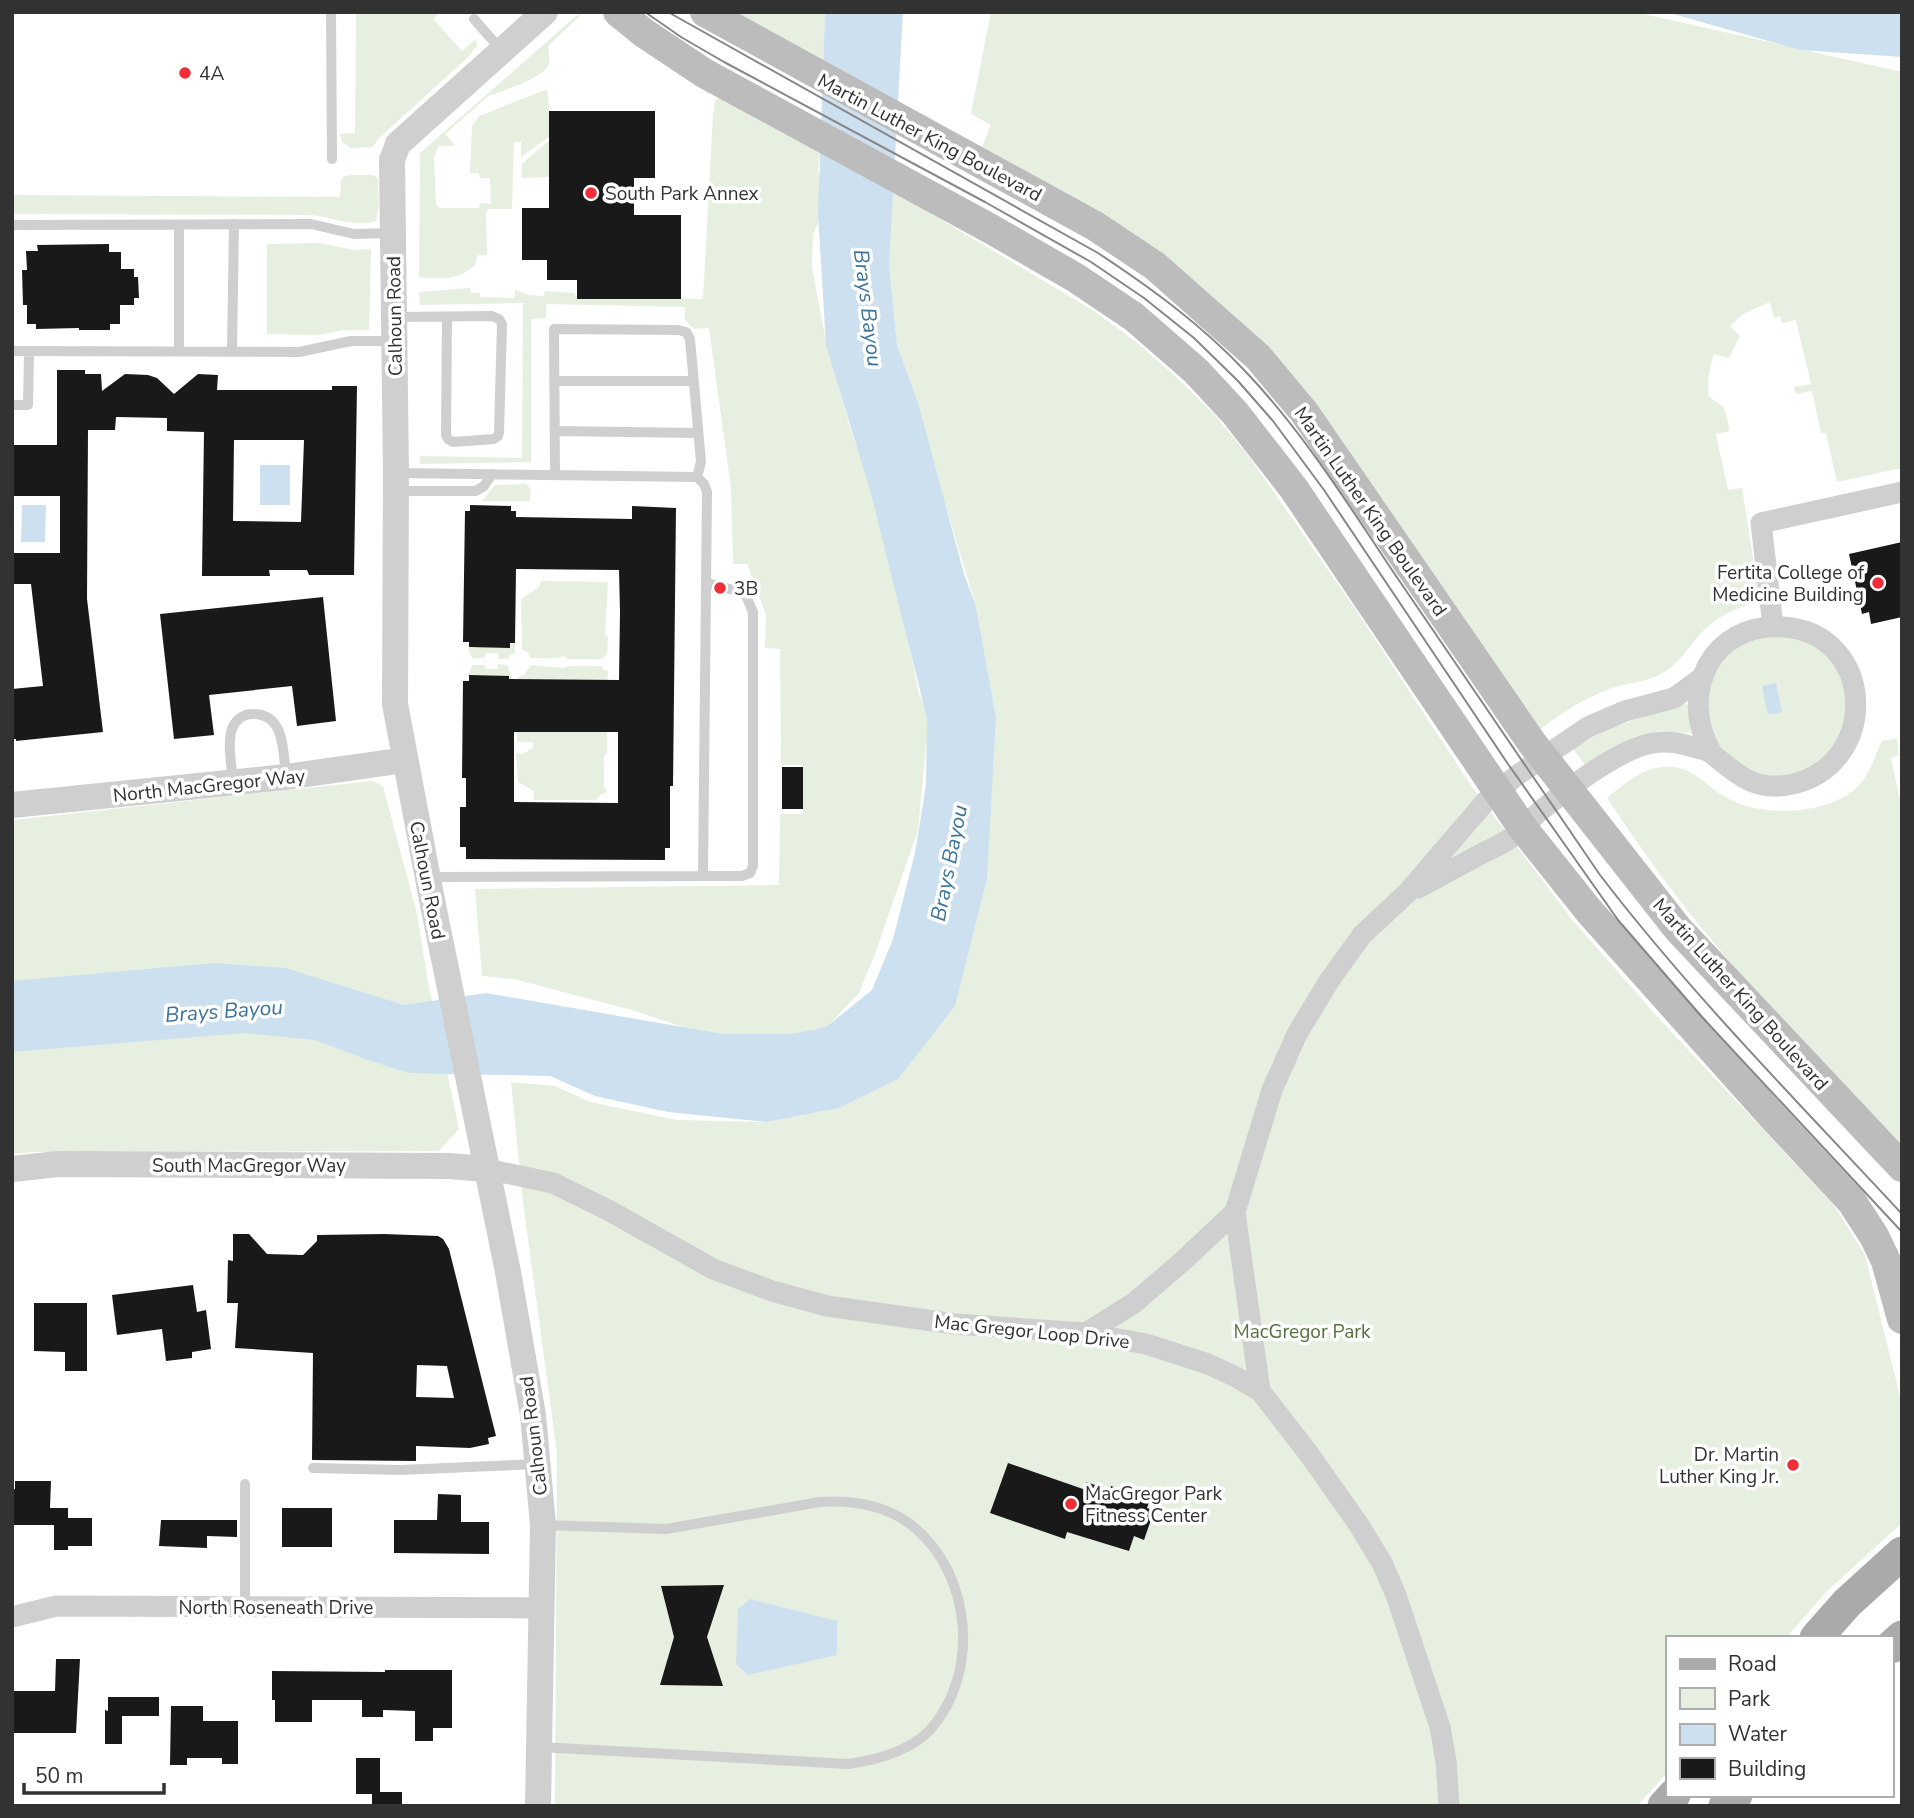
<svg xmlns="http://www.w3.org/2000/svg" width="1914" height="1818" viewBox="0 0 1914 1818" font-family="'Nunito Sans',sans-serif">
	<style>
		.green { fill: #e7efe0 }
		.water { fill: #cce0ef }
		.building { fill: #191919; fill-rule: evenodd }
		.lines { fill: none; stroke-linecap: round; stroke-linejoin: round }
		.service { stroke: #cfcfcf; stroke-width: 10 }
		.minor { stroke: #cfcfcf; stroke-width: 21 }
		.tertiary { stroke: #cfcfcf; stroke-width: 26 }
		.secondary { stroke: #bcbcbc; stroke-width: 30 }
		.primary { stroke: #aaa; stroke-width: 33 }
		.tram { stroke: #878787; stroke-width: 2 }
		.poi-dot { fill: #ef2e37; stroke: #fff; stroke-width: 2.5 }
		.labels { text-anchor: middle; stroke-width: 7; stroke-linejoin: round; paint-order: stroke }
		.poi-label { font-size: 19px; fill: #323232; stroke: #fff; text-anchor: start }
		.street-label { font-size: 19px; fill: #323232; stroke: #fff }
		.park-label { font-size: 19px; fill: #53713c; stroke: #fff }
		.water-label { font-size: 21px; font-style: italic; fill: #3a729a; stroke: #fff }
	</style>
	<rect width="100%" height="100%" fill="#fff"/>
	<path class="green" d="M356,12H440L433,19L462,51L476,39L477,46L467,58L378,139L373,147L351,148L342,142L340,134L355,133Z
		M731,12H825L823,65Z
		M991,12H1635L1902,72V468L1837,482L1826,433H1821L1812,391L1796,394L1794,387L1811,384L1796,320L1782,323L1780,316L1774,318L1770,302L1743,314L1730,326L1740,336L1729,358L1714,354C1709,368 1707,382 1709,397L1724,407L1730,431L1716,434L1728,490L1742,488L1760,601C1735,608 1713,618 1696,639C1686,651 1679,662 1666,671C1651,681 1632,682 1615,687C1586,697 1563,712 1539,730L1300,390L980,151L991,125L971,114Z
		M582,14L548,46C549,51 550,58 549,63C547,77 504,90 492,95L491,94L445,134L454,144V146H439L434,157L436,204L439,208H479L480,203L491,204L490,178H480L479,173H470L472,126L479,116L547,89L551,124L550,136L521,157V142H514L512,209H489L486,212L487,255H479L476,258V264C459,281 441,279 419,277L420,153L576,16Z
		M722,94L820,151L818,172L823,190L819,220L813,235L812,267L824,331L849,424L885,528L919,694L929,716L918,830L875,954L859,993L827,1027L775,1043L716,1038L635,1011L514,979L482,976L475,889L779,885L780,814H803L802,765H781L780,649L765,648L766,615L747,564H733L731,489L709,328L694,329L685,320V307L546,304V318L531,319V462L420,464V456L522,458L523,303L420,305L419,292L470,288L471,293H480V297L515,298V290L528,295L544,296L545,291L574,293L576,296L703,299L713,115L715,101Z
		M547,142L550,143V177L521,178L522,164Z
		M349,175H373L378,178L379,204L376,221C354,228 330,216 309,215L12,214V195L340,197L341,182L343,177Z
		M890,189L1094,311L1135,341L1176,377L1214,414L1250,458L1354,607L1472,787L1574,922L1663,1023L1833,1204L1865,1255L1902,1404V1523L1825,1593L1786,1638H1667V1773L1637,1806H555L557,1453L523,1202L511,1082L555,1086L590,1102L677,1120L767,1122L839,1108L996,717L976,606L897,345L889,264Z
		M319,243L354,250L371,249L369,330H344L317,335L267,334V244Z
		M526,484L531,489L530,501H482L495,485Z
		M541,581L608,582L605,635L608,636L607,654L602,659H568L563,656L558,658H530L529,653L522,650L521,599L539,587Z
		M1706 705a71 71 0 1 1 142 0a71 71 0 1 1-142 0Z
		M515,643V653L510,655L508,659H499L498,653H486L485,658H472L468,648Z
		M498,664L507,665L513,680H509V676H468L472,665H485V669H498Z
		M531,665L564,668L568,666H602L603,670L608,671L607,692L517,694L518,677L524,675Z
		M1684,703L1688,706L1691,731L1688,733L1661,731L1636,736L1585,765L1573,749L1605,730Z
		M517,718L532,732H607V753L604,756V788H606L607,792L600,795L596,800H534V791L518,782L516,753L522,754L533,748V742H517Z
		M1897,738L1899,755L1891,758L1902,809V1152C1819,1061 1732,972 1659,873C1641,848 1624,823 1607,798C1626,782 1647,764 1673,767C1696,769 1710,790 1729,799C1764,818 1833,815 1860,784C1870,773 1875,755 1882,741Z
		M372,781L383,786L417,914L428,982L459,1129L439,1151L35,1152L12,1154V820Z"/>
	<path class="water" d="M825,12H903L889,264L897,345L919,406L964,574L976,606L996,717L987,879L955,1006L898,1079L839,1108L767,1122L668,1112L595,1096L550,1076L409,1073L365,1059L315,1040L245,1033L12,1052V981L214,963L285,968L404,1005L486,993L723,1034H793L826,1027L872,990L893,939L915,853L926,785L927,718L872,497L826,345L818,214Z
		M1666,12H1902V57L1800,50Z
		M260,465H290V505H260Z
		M22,505H46L45,542H21Z
		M1776,683L1782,712L1768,715L1762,686Z
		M750,1599L837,1621V1655L748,1675L736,1664L738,1609Z"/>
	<path class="building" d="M549,111H655V178H634V215H681V299H577V280H547V260H522V208H549Z
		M109,244V252H121V269H134V277H138L139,298H134V305H120V324H110V330H79V328L36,329V324H27V305H23L22,270H27L26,251H38L37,245Z
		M57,370H85V374H101L102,391L125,374L148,375L157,378L174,394L198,374L218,375L217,390H332V386H357L354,575H309L307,570H269L270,576H202L204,432L167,431V418L116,417L115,430H88L87,599L103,732L16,741V739H12V689L43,686L31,584H12V553H60V496H12V445H57ZM234,440H304L301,522L233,521Z
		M470,505L511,506V511H516V517L632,519V506L676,508L673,786H670V848H665V860L466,859V847H460V807H466V778H462L463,681H469V675L509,676V679L619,680L620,612L619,570L516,569L515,643H510V648L469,647V642H463L465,511H470ZM514,732H618V803L514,802Z
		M1902,542V617L1871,624L1869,612L1862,614L1849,554Z
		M323,597L336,721L297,726L292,686L209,695L214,735L174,739L160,614Z
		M782,767H803V809H782Z
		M233,1234H249L267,1254L303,1255L317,1241V1235L384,1234L438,1236L443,1239L449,1249L496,1436L488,1438L489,1444L470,1448L416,1446V1461L312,1460L313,1353L235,1348L238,1303H227L228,1260L233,1261ZM417,1365L447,1366L454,1398L416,1397Z
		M193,1285L197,1312L206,1310L211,1349L192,1352V1358L166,1361L162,1329L117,1335L112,1295Z
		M34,1303H87V1371H65V1352L34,1351Z
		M1008,1463L1083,1489L1086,1482L1110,1490L1111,1486L1150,1499L1147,1508L1154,1511L1144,1540L1134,1536L1129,1551L1067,1532L1065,1539L990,1513Z
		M15,1481H51L50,1508H68V1518H92V1546H68V1550H54V1525H12V1490L15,1489Z
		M438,1494L461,1495V1522H489V1554L394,1553V1520H437Z
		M282,1508H332V1547H282Z
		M161,1520H237V1537L207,1536V1548L159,1546Z
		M724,1585L707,1637L723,1686L660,1685L674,1637L661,1586Z
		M56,1659H80L76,1733H12V1691H55Z
		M385,1670H452V1728H433V1741H415V1711L383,1710V1717H362V1700H312V1722H275V1700H272V1671L385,1672Z
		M108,1697H159V1716H122V1744H105V1710L108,1711Z
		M171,1706H203V1721H238V1764H222V1758H187V1765H170Z
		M356,1758H380V1792H402V1806H372V1794H356Z"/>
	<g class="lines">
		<path class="service" d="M331,12L332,159
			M474,19L502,51
			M12,225L311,224L354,234L393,233
			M179,225V351
			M394,317L492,316L499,319L502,324L499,432L498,436L494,439L453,442L448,439L446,435L447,317
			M12,351L299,352L351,341H393
			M232,351L234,224
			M554,381H694
			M12,405H28L29,351
			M555,431L698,433
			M396,473L697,477L704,484L707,492L703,876L429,877
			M555,474L554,329L678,330L686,332L690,339L701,462L697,477
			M398,491H476L484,486L492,474
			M233,783C232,767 227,744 232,729C235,720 243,714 252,714C286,713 283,753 286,777
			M703,876H742L750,873L753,866V612L746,596L737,591L707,583
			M313,1468L401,1470L538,1464
			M245,1484V1607
			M540,1747L848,1764C876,1760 909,1752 930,1730C980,1674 972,1576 915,1528C888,1505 853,1500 820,1502L666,1529L543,1525"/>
		<path class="minor" d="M1773,626L1761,523L1902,492
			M1418,888C1438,877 1459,866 1479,855C1490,849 1502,845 1512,837C1522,830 1530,820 1539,812C1568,789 1598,765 1631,750C1653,740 1670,740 1693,747C1699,749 1708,750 1712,754C1736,773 1753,791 1788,785C1881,768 1877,633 1783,627C1711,622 1678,693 1711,752
			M486,1169L553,1183L610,1211L713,1269L772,1291L827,1306L955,1324L1086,1333L1146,1344L1208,1364L1234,1376L1260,1391L1309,1454L1359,1525L1382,1563L1396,1595L1440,1727L1446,1761L1449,1806
			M1235,1212L1260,1391
			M1086,1333L1134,1303L1184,1260L1235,1212L1272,1090L1297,1034L1329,981L1362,935L1407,893L1486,801L1516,776L1588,727L1625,711L1674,698L1700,679
			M12,1617L56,1606L542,1608"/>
		<path class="tertiary" d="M12,805L286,777L405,760
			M12,1169L58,1164L449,1166L486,1169
			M538,1806L543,1525L533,1415L508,1272L433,905L395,704L396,473L392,160L398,144L545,12"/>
		<path class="secondary" d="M618,12L644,33L704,73L991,229L1076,278L1134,317L1196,371L1235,413L1294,489L1522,827L1589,911L1771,1115L1852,1202L1874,1236L1886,1261L1902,1319
			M705,12L1095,226L1155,266L1258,357L1304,412L1532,743L1678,929L1902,1167"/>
		<path class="primary" d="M1816,1638L1847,1603L1902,1553
			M1891,1647L1902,1637
			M1664,1806L1674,1795
			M1725,1806L1736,1795"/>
		<path class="tram" d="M645,12L681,37L724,62L985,202L1091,262L1144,298L1194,338L1238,381L1273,421L1324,490L1508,764L1618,920L1701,1016L1902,1232
			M668,12L1098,253C1151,288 1202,325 1246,372C1303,432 1348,504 1394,573C1463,673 1531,774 1600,875C1692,995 1799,1103 1902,1214"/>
	</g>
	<g class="poi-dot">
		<circle cx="185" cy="73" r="7"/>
		<circle cx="591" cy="193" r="7"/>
		<circle cx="1878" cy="583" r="7"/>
		<circle cx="720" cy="588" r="7"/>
		<circle cx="1793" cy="1465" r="7"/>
		<circle cx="1071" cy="1504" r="7"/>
	</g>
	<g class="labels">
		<g class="poi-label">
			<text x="199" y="80">4A</text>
			<text x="605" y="200">South Park Annex</text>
			<text x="1864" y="579" text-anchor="end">Fertita College of<tspan x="1864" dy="22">Medicine Building</tspan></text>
			<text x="734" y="595">3B</text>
			<text x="1779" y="1461" text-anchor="end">Dr. Martin<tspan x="1779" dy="22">Luther King Jr.</tspan></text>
			<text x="1085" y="1500">MacGregor Park<tspan x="1085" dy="22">Fitness Center</tspan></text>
		</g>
		<g class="street-label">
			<text transform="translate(930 137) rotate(28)" y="7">Martin Luther King Boulevard</text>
			<text transform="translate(394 316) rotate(-91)" y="7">Calhoun Road</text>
			<text transform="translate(1371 511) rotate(55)" y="7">Martin Luther King Boulevard</text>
			<text transform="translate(209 785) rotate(-6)" y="7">North MacGregor Way</text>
			<text transform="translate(428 880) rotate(79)" y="7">Calhoun Road</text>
			<text transform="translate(1741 994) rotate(48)" y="7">Martin Luther King Boulevard</text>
			<text x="249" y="1172">South MacGregor Way</text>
			<text transform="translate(1032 1331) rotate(6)" y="7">Mac Gregor Loop Drive</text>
			<text transform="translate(533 1436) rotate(-97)" y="7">Calhoun Road</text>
			<text x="276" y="1614">North Roseneath Drive</text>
		</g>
		<g class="park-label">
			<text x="1302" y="1338">MacGregor Park</text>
		</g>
		<g class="water-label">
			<text transform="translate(868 308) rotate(83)" y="7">Brays Bayou</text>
			<text transform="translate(949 863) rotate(-79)" y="7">Brays Bayou</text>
			<text transform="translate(224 1011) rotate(-4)" y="7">Brays Bayou</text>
		</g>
	</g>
	<rect width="1914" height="1818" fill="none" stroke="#323232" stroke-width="28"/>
	<rect x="1666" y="1636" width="228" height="161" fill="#ffffff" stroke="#adadad" stroke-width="2"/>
	<rect x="1680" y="1659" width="35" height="10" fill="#aaaaaa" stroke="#adadad" stroke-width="2"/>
	<text x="1728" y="1671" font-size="21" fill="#323232">Road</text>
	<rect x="1680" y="1688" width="35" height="21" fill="#e7efe0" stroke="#adadad" stroke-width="2"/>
	<text x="1728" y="1706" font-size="21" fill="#323232">Park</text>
	<rect x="1680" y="1724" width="35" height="21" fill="#cce0ef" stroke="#adadad" stroke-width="2"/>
	<text x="1728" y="1741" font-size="21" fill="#323232">Water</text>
	<rect x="1680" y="1758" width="35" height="21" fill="#191919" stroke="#adadad" stroke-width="2"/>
	<text x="1728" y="1776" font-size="21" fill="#323232">Building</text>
	<path d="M24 1783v10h140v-10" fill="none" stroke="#323232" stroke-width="3.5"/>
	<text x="35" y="1783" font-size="21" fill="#323232" stroke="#ffffff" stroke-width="5" paint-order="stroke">50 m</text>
</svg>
